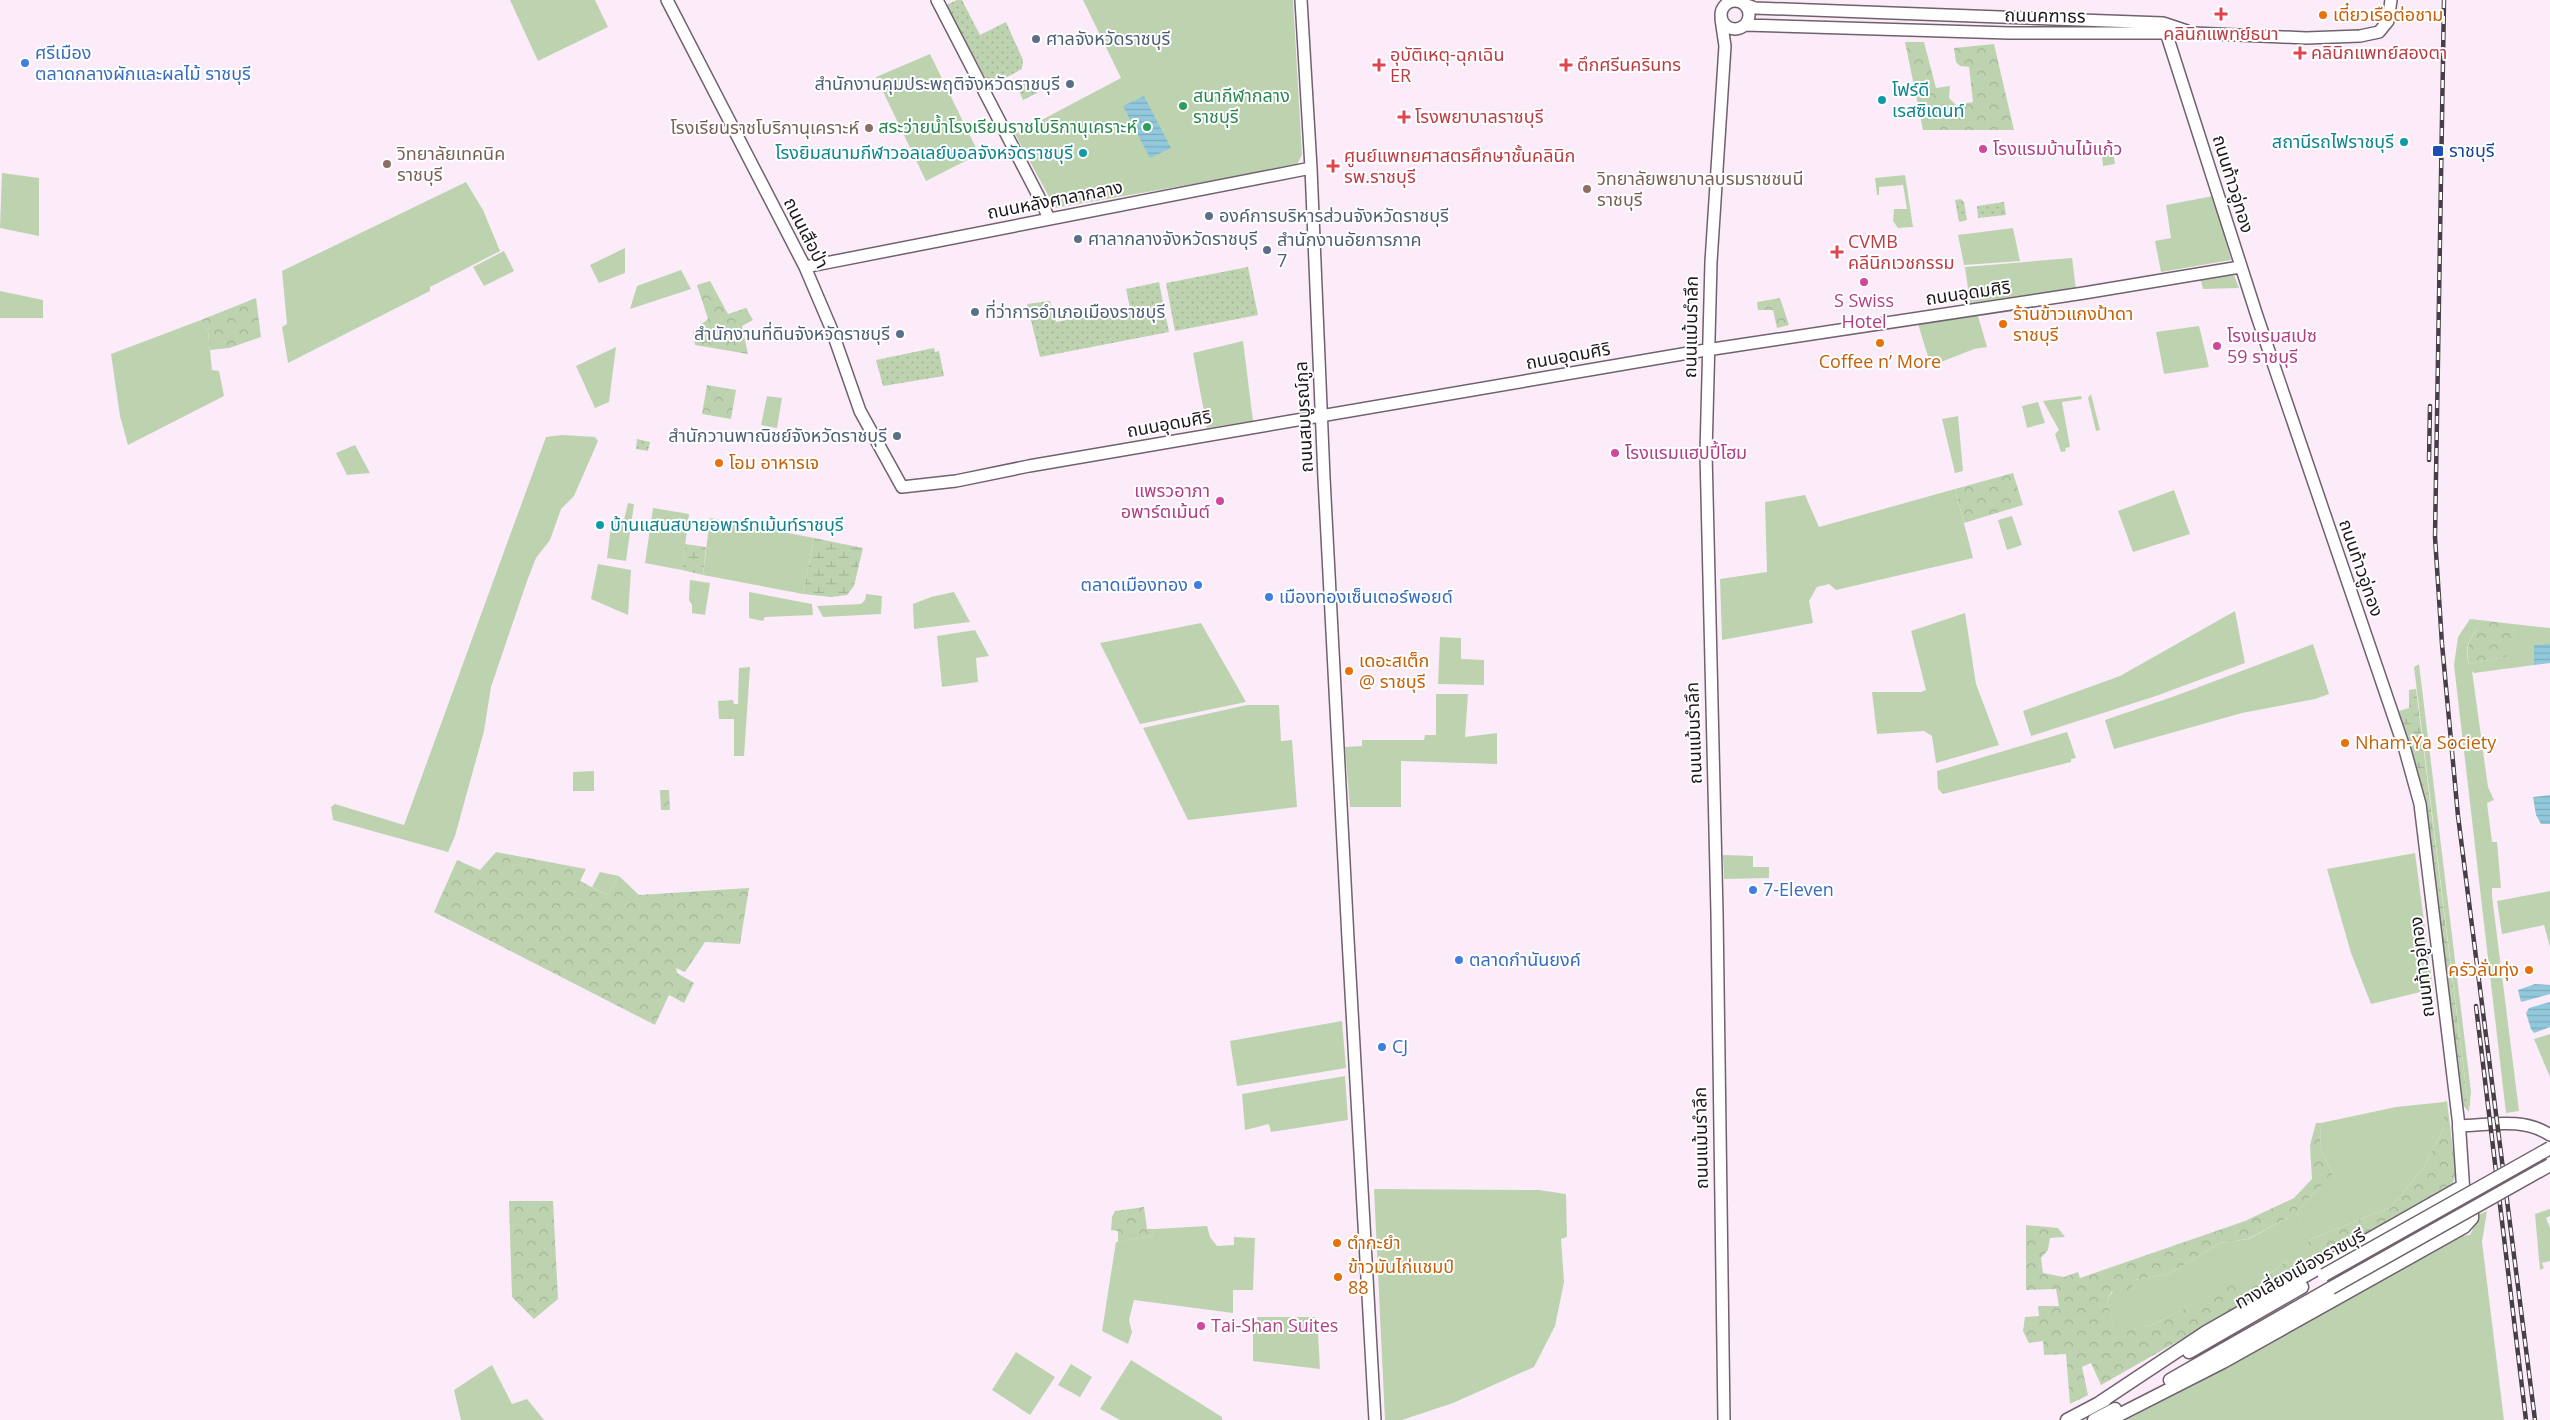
<svg xmlns="http://www.w3.org/2000/svg" width="2550" height="1420" viewBox="0 0 2550 1420" font-family="'Open Sans','Noto Sans Thai',sans-serif">
	<style>
		.green { fill: #bdd3b0 }
		.forest { fill: url(#forest-crowns) }
		.wetland { fill: url(#wetland-marsh) }
		.park { fill: url(#park-dots) }
		.water { fill: url(#water-rules) }
		.lines { fill: none; stroke-linecap: round; stroke-linejoin: round }
		.secondary-casing { stroke: #6f616e; stroke-width: 14 }
		.primary-casing { stroke: #6f616e; stroke-width: 15 }
		.secondary { stroke: #fff; stroke-width: 11 }
		.primary { stroke: #fff; stroke-width: 12 }
		.rail-casing { stroke: #463f45; stroke-width: 4.5 }
		.rail { stroke: #fff; stroke-width: 2.5; stroke-dasharray: 8; stroke-linecap: butt }
		.primary-bridge-casing { stroke: #6f616e; stroke-width: 15; stroke-linecap: butt }
		.primary-bridge { stroke: #fff; stroke-width: 12 }
		.health-dot { fill: #e0444e; stroke: #fff; stroke-width: 2 }
		.food-dot { fill: #e8710a; stroke: #fff; stroke-width: 2 }
		.service-dot { fill: #5c6f8a; stroke: #fff; stroke-width: 2 }
		.shop-dot { fill: #3f7fe0; stroke: #fff; stroke-width: 2 }
		.culture-dot { fill: #0f9aa8; stroke: #fff; stroke-width: 2 }
		.leisure-dot { fill: #2e9e5b; stroke: #fff; stroke-width: 2 }
		.education-dot { fill: #8d6e63; stroke: #fff; stroke-width: 2 }
		.hotel-dot { fill: #d1479c; stroke: #fff; stroke-width: 2 }
		.transit-dot { fill: #1a4fb4; stroke: #fff; stroke-width: 2 }
		.labels { text-anchor: middle; stroke-width: 4; stroke-linejoin: round; paint-order: stroke }
		.food-label { font-size: 18px; fill: #c56008; stroke: #fff; text-anchor: start }
		.street-label { font-size: 18px; fill: #1e181d; stroke: #fff }
		.health-label { font-size: 18px; fill: #be3a42; stroke: #fff; text-anchor: start }
		.service-label { font-size: 18px; fill: #4e5e75; stroke: #fff; text-anchor: start }
		.shop-label { font-size: 18px; fill: #366cbe; stroke: #fff; text-anchor: start }
		.culture-label { font-size: 18px; fill: #0d838f; stroke: #fff; text-anchor: start }
		.leisure-label { font-size: 18px; fill: #27864d; stroke: #fff; text-anchor: start }
		.education-label { font-size: 18px; fill: #785e54; stroke: #fff; text-anchor: start }
		.hotel-label { font-size: 18px; fill: #b23c85; stroke: #fff; text-anchor: start }
		.transit-label { font-size: 18px; fill: #164399; stroke: #fff; text-anchor: start }
	</style>
	<defs>
		<pattern id="forest-crowns" width="20" height="18" patternUnits="userSpaceOnUse" patternTransform="scale(1.25)"><rect width="20" height="18" fill="#bdd3b0"/><path d="M2 6a3 3 0 1 1 6 0M12 15a3 3 0 1 1 6 0" fill="none" stroke="#a2b497"/></pattern>
		<pattern id="wetland-marsh" width="20" height="14" patternUnits="userSpaceOnUse" patternTransform="scale(1.25)"><rect width="20" height="14" fill="#bdd3b0"/><path d="M1 5h8M5 5V1M11 12h8M15 12V8" fill="none" stroke="#a2b497"/></pattern>
		<pattern id="park-dots" width="8" height="8" patternUnits="userSpaceOnUse" patternTransform="scale(1.25)"><rect width="8" height="8" fill="#bdd3b0"/><path d="M2 2h.1M6 6h.1" fill="none" stroke="#a2b497" stroke-width="1.8" stroke-linecap="round"/></pattern>
		<pattern id="water-rules" width="6" height="5" patternUnits="userSpaceOnUse" patternTransform="scale(1.25)"><rect width="6" height="5" fill="#92c8db"/><path d="M0 2.5h6" fill="none" stroke="#7dabbc"/></pattern>
	</defs>
	<rect width="100%" height="100%" fill="#fcecfa"/>
	<path class="green" d="M510,0H595L608,27L538,61Z
		M1083,0H1293L1302,155L1296,166L1055,208L1015,134L1121,78Z
		M930,54L979,154L926,181L876,77Z
		M2112,145L2115,164L2103,166L2101,147Z
		M2,173L39,178V236L0,228Z
		M1905,175L1913,227L1898,228L1893,221L1894,209H1907L1903,185L1879,187V195H1877L1875,178Z
		M466,182L483,210L500,251L430,287V291L288,363L282,327L287,324L282,271Z
		M2213,196L2231,260L2161,272L2155,241L2171,238L2166,205Z
		M2013,228L2020,261L1964,265L1958,235Z
		M625,248V273L599,283L590,265Z
		M504,251L514,271L484,286L473,267Z
		M2072,258L2076,289L1970,303L1965,267Z
		M681,270L691,289L630,309L637,286Z
		M2234,275L2239,288L2203,289L2201,281H2192Z
		M0,291L43,300V318H0Z
		M1978,316L1987,347L1974,349L1931,366L1918,324Z
		M201,320L208,331L212,370L219,371L224,396L128,445L120,416L111,354Z
		M2199,326L2209,367L2164,374L2156,332Z
		M1243,341L1253,421L1207,428L1193,353Z
		M616,347L609,402L595,408L576,366Z
		M2091,394L2100,430L2096,431L2088,398Z
		M767,396L782,398L777,428L761,425Z
		M2081,396L2082,399L2062,402L2070,447L2065,448L2066,451L2061,452L2055,434L2059,430L2043,401Z
		M2038,402L2045,423L2027,428L2022,406Z
		M1958,416L1963,471L1955,473L1942,419Z
		M562,435L595,437L598,441L574,496L561,509L550,540L536,558L527,581L491,687L484,731L455,836L448,852L333,820L331,807L335,804L404,825L546,437Z
		M355,445L370,473L347,475L336,453Z
		M1955,489L1973,558L1836,590L1829,584L1817,587L1809,601L1813,623L1722,640L1720,579L1767,572L1765,502L1805,495L1819,527Z
		M2174,490L2190,534L2133,552L2118,511Z
		M628,503L634,504L626,561L607,558L612,519L624,520Z
		M653,508L689,514L682,570L645,563Z
		M2012,516L2022,545L2007,550L1998,520Z
		M710,518L814,538L803,594L703,575Z
		M598,564L631,570L628,615L591,599Z
		M690,580L710,583L705,615L692,613V605L689,600Z
		M749,592L812,604L813,615L765,617L763,621L749,618Z
		M954,592L970,622L914,629L913,604L931,597Z
		M866,594L882,596L881,614L823,617L817,606L861,604L865,600Z
		M2235,611L2245,663L2156,696L2031,736L2023,711L2120,676Z
		M1965,613L1976,684L1999,745L1936,763L1932,736L1924,731L1877,734L1872,692H1921L1926,690L1911,631Z
		M2470,619L2479,620V628C2468,639 2464,649 2469,664L2514,655L2513,624L2550,628V645L2534,646V665L2474,673L2472,671L2488,787L2494,800L2487,803L2492,842H2497L2501,888H2492V896L2519,1111L2506,1113L2454,665L2458,637Z
		M1201,623L1246,702L1140,724L1100,643Z
		M975,630L989,656L976,658L978,682L942,687L937,636Z
		M1440,637L1461,638V659L1484,660V685L1438,684Z
		M2313,644L2329,694L2315,699L2242,713L2114,749L2105,720L2175,696Z
		M2419,664L2471,1092L2469,1112L2414,667Z
		M750,667L744,756H734V719H719L718,701L733,700L734,704H738L739,668Z
		M1436,694H1468L1465,737L1497,733V764L1401,761V807H1350L1345,747L1362,746V740H1424L1425,735H1436Z
		M1247,705H1279L1281,741L1292,740L1297,807L1188,820L1143,728Z
		M2067,732L2076,758L2071,759V762L1943,794L1938,789L1937,771Z
		M594,771V791H573V772Z
		M2415,853L2433,989L2371,1004L2351,953L2327,869Z
		M1723,855L1753,856V867H1769V878L1724,879Z
		M600,872L619,876L607,895L592,887Z
		M2550,891V947L2544,925L2502,934L2497,901Z
		M1342,1021L1346,1068L1237,1086L1230,1041Z
		M2550,1034V1077L2534,1039Z
		M1345,1076L1348,1120L1271,1132L1269,1124L1245,1130L1242,1094Z
		M2444,1102V1127L2424,1167L2391,1207L2307,1241L2313,1258L2284,1263L2256,1284L2192,1305L2152,1325L2115,1333L2107,1300L2113,1291L2134,1280L2168,1274L2220,1243L2249,1239L2289,1217L2300,1219L2297,1211L2321,1186L2335,1179L2320,1148L2321,1123L2396,1107Z
		M1374,1189L1539,1190L1566,1194L1567,1237L1561,1239L1564,1282L1555,1326L1534,1367L1453,1403L1402,1420H1385Z
		M2550,1209V1216L2546,1218L2550,1228V1261L2542,1263L2544,1268L2540,1270L2535,1214Z
		M2487,1211L2482,1242L2504,1420H2121L2458,1236L2470,1235L2480,1214Z
		M1207,1226L1210,1237L1217,1246L1234,1245V1237L1255,1238L1253,1290H1233V1313L1134,1300L1129,1320L1132,1332L1128,1344L1102,1331L1116,1242L1152,1236L1154,1229Z
		M1257,1317H1317L1320,1369L1253,1361V1330L1258,1328Z
		M1016,1352L1055,1377L1030,1415L992,1390Z
		M1131,1360L1222,1417V1420H1120L1100,1409Z
		M1071,1364L1092,1377L1080,1397L1058,1385Z
		M492,1365L512,1404L527,1399L544,1420H461L454,1390Z"/>
	<path class="forest" d="M1905,42H1924L1936,88L1950,86L1949,98L1956,105L1973,102L1969,67L1960,66L1956,62L1954,48L1994,44L2014,130H1923Z
		M710,281L728,314L746,308L753,320L742,326L748,354L695,345L693,331L708,319L697,285Z
		M256,298L261,337L229,348L210,350L208,331L201,320Z
		M1780,298L1789,325L1777,328L1773,310H1758L1757,302Z
		M707,385L736,390L731,419L702,414Z
		M2013,473L2023,505L1964,523L1955,489Z
		M2479,620L2513,624L2515,655L2469,664C2465,649 2468,639 2479,628Z
		M660,790H669L670,810H661Z
		M496,852L586,869L580,881L607,895L619,876L639,895L749,888L740,944L705,942L685,972L676,968L677,973L694,983L684,1003L669,995L655,1025L434,912L457,860L480,870Z
		M2447,1101L2456,1174L2452,1185L2101,1385L2091,1363L2082,1367L2088,1395L2070,1404L2066,1354L2044,1355L2043,1341L2029,1343L2023,1331L2025,1317L2039,1316L2038,1306H2059L2056,1289L2026,1290V1225L2058,1228L2065,1237L2050,1238L2048,1250L2041,1258L2043,1273L2064,1277L2078,1272L2080,1278L2245,1221L2294,1198L2312,1179L2310,1145L2316,1123H2321L2320,1148L2335,1179L2334,1191L2321,1186L2297,1211L2300,1219L2292,1221L2289,1217L2248,1239L2220,1243L2168,1274L2134,1280L2127,1301L2112,1291L2107,1300L2115,1332L2152,1325L2245,1278L2256,1284L2284,1263L2312,1258L2307,1241L2391,1207L2424,1167L2444,1127V1102Z
		M509,1201H553L558,1299L534,1319L512,1297Z
		M1144,1207L1147,1229H1154L1152,1236L1118,1242V1231L1111,1230L1112,1217L1115,1211Z"/>
	<path class="wetland" d="M814,538L863,548L854,586L847,595L831,597L803,594Z
		M685,544L706,547L703,575L682,570Z
		M2416,689L2469,1112L2461,1103L2427,816L2421,786L2399,711L2409,708V690Z"/>
	<path class="park" d="M957,0H962L980,35L1006,22L1023,60L1022,69L990,86L946,5Z
		M1031,80L1037,93L1023,100L1017,86Z
		M1961,199L1964,202L1967,220L1959,222L1955,200Z
		M2004,202L2006,215L1978,218L1977,206Z
		M1248,267L1258,315L1175,331L1166,283Z
		M1159,282L1169,332L1040,357L1027,304L1050,301L1056,322L1130,308L1126,289Z
		M934,348L935,352L939,351L944,376L883,386L876,360Z
		M637,439L650,442L648,451L636,449Z"/>
	<path class="water" d="M1144,96L1171,148L1150,158L1123,106Z
		M2550,644V663L2534,665V645Z
		M2550,795V824H2541L2536,815L2533,797Z
		M2535,984L2550,985V994L2521,1002L2518,990Z
		M2550,1002V1027L2534,1033L2531,1029L2526,1013L2529,1008Z"/>
	<g class="lines">
		<defs>
			<path id="secondary" d="M667,0L805,267L831,328L860,411L902,487L956,481L1029,466L1700,351L2084,293L2240,267
				M937,0L1043,205L1049,219
				M1301,0L1311,168L1324,478L1348,939L1375,1420
				M1721 15a14 14 0 1 1 28 0a14 14 0 1 1-28 0Z
				M1744,4L1755,8L2163,23L2187,31
				M1721,19L1725,46L1711,262L1706,453L1717,913L1724,1420
				M2163,23L2257,316L2405,750L2420,804L2459,1126C2490,1125 2523,1117 2550,1135
				M1745,25L2009,33H2194L2306,38L2360,36L2379,32L2388,21L2391,0
				M805,267L1311,168"/>
			<path id="primary" d="M2459,1126L2463,1186
				M2189,1352L2302,1287
				M2170,1380L2331,1288
				M2099,1403L2206,1332L2463,1186L2472,1204V1218L2464,1227L2223,1362L2109,1420
				M2067,1420L2105,1400
				M2094,1420L2115,1409"/>
		</defs>
		<use href="#secondary" class="secondary-casing"/>
		<use href="#primary" class="primary-casing"/>
		<use href="#secondary" class="secondary"/>
		<use href="#primary" class="primary"/>
		<defs>
			<path id="rail" d="M2444,0L2435,537L2442,644L2458,816L2535,1420
				M2429,460L2430,406
				M2476,1006L2526,1420"/>
		</defs>
		<use href="#rail" class="rail-casing"/>
		<use href="#rail" class="rail"/>
		<defs>
			<path id="primary-bridge" d="M2324,1275L2550,1148
				M2331,1288L2550,1165"/>
		</defs>
		<use href="#primary-bridge" class="primary-bridge-casing"/>
		<use href="#primary-bridge" class="primary-bridge"/>
	</g>
	<g class="health-dot">
		<path d="M2218.5 6.5h5v5h5v5h-5v5h-5v-5h-5v-5h5z"/>
		<path d="M2297.5 45.5h5v5h5v5h-5v5h-5v-5h-5v-5h5z"/>
		<path d="M1376.5 57.5h5v5h5v5h-5v5h-5v-5h-5v-5h5z"/>
		<path d="M1563.5 57.5h5v5h5v5h-5v5h-5v-5h-5v-5h5z"/>
		<path d="M1401.5 109.5h5v5h5v5h-5v5h-5v-5h-5v-5h5z"/>
		<path d="M1330.5 158.5h5v5h5v5h-5v5h-5v-5h-5v-5h5z"/>
		<path d="M1834.5 244.5h5v5h5v5h-5v5h-5v-5h-5v-5h5z"/>
	</g>
	<g class="food-dot">
		<circle cx="2323" cy="15" r="5"/>
		<circle cx="2003" cy="324" r="5"/>
		<circle cx="1880" cy="343" r="5"/>
		<circle cx="719" cy="463" r="5"/>
		<circle cx="1349" cy="671" r="5"/>
		<circle cx="2345" cy="743" r="5"/>
		<circle cx="2529" cy="970" r="5"/>
		<circle cx="1337" cy="1243" r="5"/>
		<circle cx="1338" cy="1277" r="5"/>
	</g>
	<g class="service-dot">
		<circle cx="1036" cy="39" r="5"/>
		<circle cx="1070" cy="84" r="5"/>
		<circle cx="1209" cy="216" r="5"/>
		<circle cx="1078" cy="239" r="5"/>
		<circle cx="1267" cy="250" r="5"/>
		<circle cx="975" cy="312" r="5"/>
		<circle cx="900" cy="334" r="5"/>
		<circle cx="897" cy="436" r="5"/>
	</g>
	<g class="shop-dot">
		<circle cx="25" cy="63" r="5"/>
		<circle cx="1198" cy="585" r="5"/>
		<circle cx="1269" cy="597" r="5"/>
		<circle cx="1753" cy="890" r="5"/>
		<circle cx="1459" cy="960" r="5"/>
		<circle cx="1382" cy="1047" r="5"/>
	</g>
	<g class="culture-dot">
		<circle cx="1882" cy="100" r="5"/>
		<circle cx="2404" cy="142" r="5"/>
		<circle cx="1083" cy="153" r="5"/>
		<circle cx="600" cy="525" r="5"/>
	</g>
	<g class="leisure-dot">
		<circle cx="1183" cy="106" r="5"/>
		<circle cx="1147" cy="127" r="5"/>
	</g>
	<g class="education-dot">
		<circle cx="869" cy="128" r="5"/>
		<circle cx="387" cy="164" r="5"/>
		<circle cx="1587" cy="189" r="5"/>
	</g>
	<g class="hotel-dot">
		<circle cx="1983" cy="149" r="5"/>
		<circle cx="1864" cy="282" r="5"/>
		<circle cx="2217" cy="346" r="5"/>
		<circle cx="1615" cy="453" r="5"/>
		<circle cx="1220" cy="501" r="5"/>
		<circle cx="1201" cy="1326" r="5"/>
	</g>
	<rect class="transit-dot" x="2432" y="145" width="12" height="12" rx="2.5"/>
	<g class="labels">
		<g class="food-label">
			<text x="2333" y="21">เตี๋ยวเรือต่อชาม</text>
			<text x="2013" y="320">ร้านข้าวแกงป้าดา<tspan x="2013" dy="21">ราชบุรี</tspan></text>
			<text x="1880" y="368" text-anchor="middle">Coffee n’ More</text>
			<text x="729" y="469">โอม อาหารเจ</text>
			<text x="1359" y="667">เดอะสเต็ก<tspan x="1359" dy="21">@ ราชบุรี</tspan></text>
			<text x="2355" y="749">Nham-Ya Society</text>
			<text x="2519" y="976" text-anchor="end">ครัวลั่นทุ่ง</text>
			<text x="1347" y="1249">ตำกะยำ</text>
			<text x="1348" y="1273">ข้าวมันไก่แชมป์<tspan x="1348" dy="21">88</tspan></text>
		</g>
		<g class="street-label">
			<text transform="translate(2045 16) rotate(1)" y="6">ถนนคฑาธร</text>
			<text transform="translate(2233 184) rotate(73)" y="6">ถนนท้าวอู่ทอง</text>
			<text transform="translate(1055 200) rotate(-11)" y="6">ถนนหลังศาลากลาง</text>
			<text transform="translate(806 233) rotate(63)" y="6">ถนนเสือป่า</text>
			<text transform="translate(1968 293) rotate(-8)" y="6">ถนนอุดมศิริ</text>
			<text transform="translate(1691 327) rotate(-89)" y="6">ถนนแม้นรำลึก</text>
			<text transform="translate(1568 356) rotate(-10)" y="6">ถนนอุดมศิริ</text>
			<text transform="translate(1304 417) rotate(-93)" y="6">ถนนสมบูรณ์กูล</text>
			<text transform="translate(1169 424) rotate(-10)" y="6">ถนนอุดมศิริ</text>
			<text transform="translate(2361 568) rotate(71)" y="6">ถนนท้าวอู่ทอง</text>
			<text transform="translate(1694 733) rotate(-92)" y="6">ถนนแม้นรำลึก</text>
			<text transform="translate(2422 967) rotate(-97)" y="6">ถนนท้าวอู่ทอง</text>
			<text transform="translate(1701 1138) rotate(-91)" y="6">ถนนแม้นรำลึก</text>
			<text transform="translate(2300 1269) rotate(-29)" y="6">ทางเลี่ยงเมืองราชบุรี</text>
		</g>
		<g class="health-label">
			<text x="2221" y="40" text-anchor="middle">คลินิกแพทย์ธนา</text>
			<text x="2311" y="59">คลินิกแพทย์สองตา</text>
			<text x="1390" y="61">อุบัติเหตุ-ฉุกเฉิน<tspan x="1390" dy="21">ER</tspan></text>
			<text x="1577" y="71">ตึกศรีนครินทร</text>
			<text x="1415" y="123">โรงพยาบาลราชบุรี</text>
			<text x="1344" y="162">ศูนย์แพทยศาสตรศึกษาชั้นคลินิก<tspan x="1344" dy="21">รพ.ราชบุรี</tspan></text>
			<text x="1848" y="248">CVMB<tspan x="1848" dy="21">คลีนิกเวชกรรม</tspan></text>
		</g>
		<g class="service-label">
			<text x="1046" y="45">ศาลจังหวัดราชบุรี</text>
			<text x="1060" y="90" text-anchor="end">สำนักงานคุมประพฤติจังหวัดราชบุรี</text>
			<text x="1219" y="222">องค์การบริหารส่วนจังหวัดราชบุรี</text>
			<text x="1088" y="245">ศาลากลางจังหวัดราชบุรี</text>
			<text x="1277" y="246">สำนักงานอัยการภาค<tspan x="1277" dy="21">7</tspan></text>
			<text x="985" y="318">ที่ว่าการอำเภอเมืองราชบุรี</text>
			<text x="890" y="340" text-anchor="end">สำนักงานที่ดินจังหวัดราชบุรี</text>
			<text x="887" y="442" text-anchor="end">สำนักวานพาณิชย์จังหวัดราชบุรี</text>
		</g>
		<g class="shop-label">
			<text x="35" y="59">ศรีเมือง<tspan x="35" dy="21">ตลาดกลางผักและผลไม้ ราชบุรี</tspan></text>
			<text x="1188" y="591" text-anchor="end">ตลาดเมืองทอง</text>
			<text x="1279" y="603">เมืองทองเซ็นเตอร์พอยด์</text>
			<text x="1763" y="896">7-Eleven</text>
			<text x="1469" y="966">ตลาดกำนันยงค์</text>
			<text x="1392" y="1053">CJ</text>
		</g>
		<g class="culture-label">
			<text x="1892" y="96">โฟร์ดี<tspan x="1892" dy="21">เรสซิเดนท์</tspan></text>
			<text x="2394" y="148" text-anchor="end">สถานีรถไฟราชบุรี</text>
			<text x="1073" y="159" text-anchor="end">โรงยิมสนามกีฬาวอลเลย์บอลจังหวัดราชบุรี</text>
			<text x="610" y="531">บ้านแสนสบายอพาร์ทเม้นท์ราชบุรี</text>
		</g>
		<g class="leisure-label">
			<text x="1193" y="102">สนากีฬากลาง<tspan x="1193" dy="21">ราชบุรี</tspan></text>
			<text x="1137" y="133" text-anchor="end">สระว่ายน้ำโรงเรียนราชโบริกานุเคราะห์</text>
		</g>
		<g class="education-label">
			<text x="859" y="134" text-anchor="end">โรงเรียนราชโบริกานุเคราะห์</text>
			<text x="397" y="160">วิทยาลัยเทคนิค<tspan x="397" dy="21">ราชบุรี</tspan></text>
			<text x="1597" y="185">วิทยาลัยพยาบาลบรมราชชนนี<tspan x="1597" dy="21">ราชบุรี</tspan></text>
		</g>
		<g class="hotel-label">
			<text x="1993" y="155">โรงแรมบ้านไม้แก้ว</text>
			<text x="1864" y="307" text-anchor="middle">S Swiss<tspan x="1864" dy="21">Hotel</tspan></text>
			<text x="2227" y="342">โรงแรมสเปซ<tspan x="2227" dy="21">59 ราชบุรี</tspan></text>
			<text x="1625" y="459">โรงแรมแฮปปี้โฮม</text>
			<text x="1210" y="497" text-anchor="end">แพรวอาภา<tspan x="1210" dy="21">อพาร์ตเม้นต์</tspan></text>
			<text x="1211" y="1332">Tai-Shan Suites</text>
		</g>
		<g class="transit-label">
			<text x="2449" y="157">ราชบุรี</text>
		</g>
	</g>
</svg>
